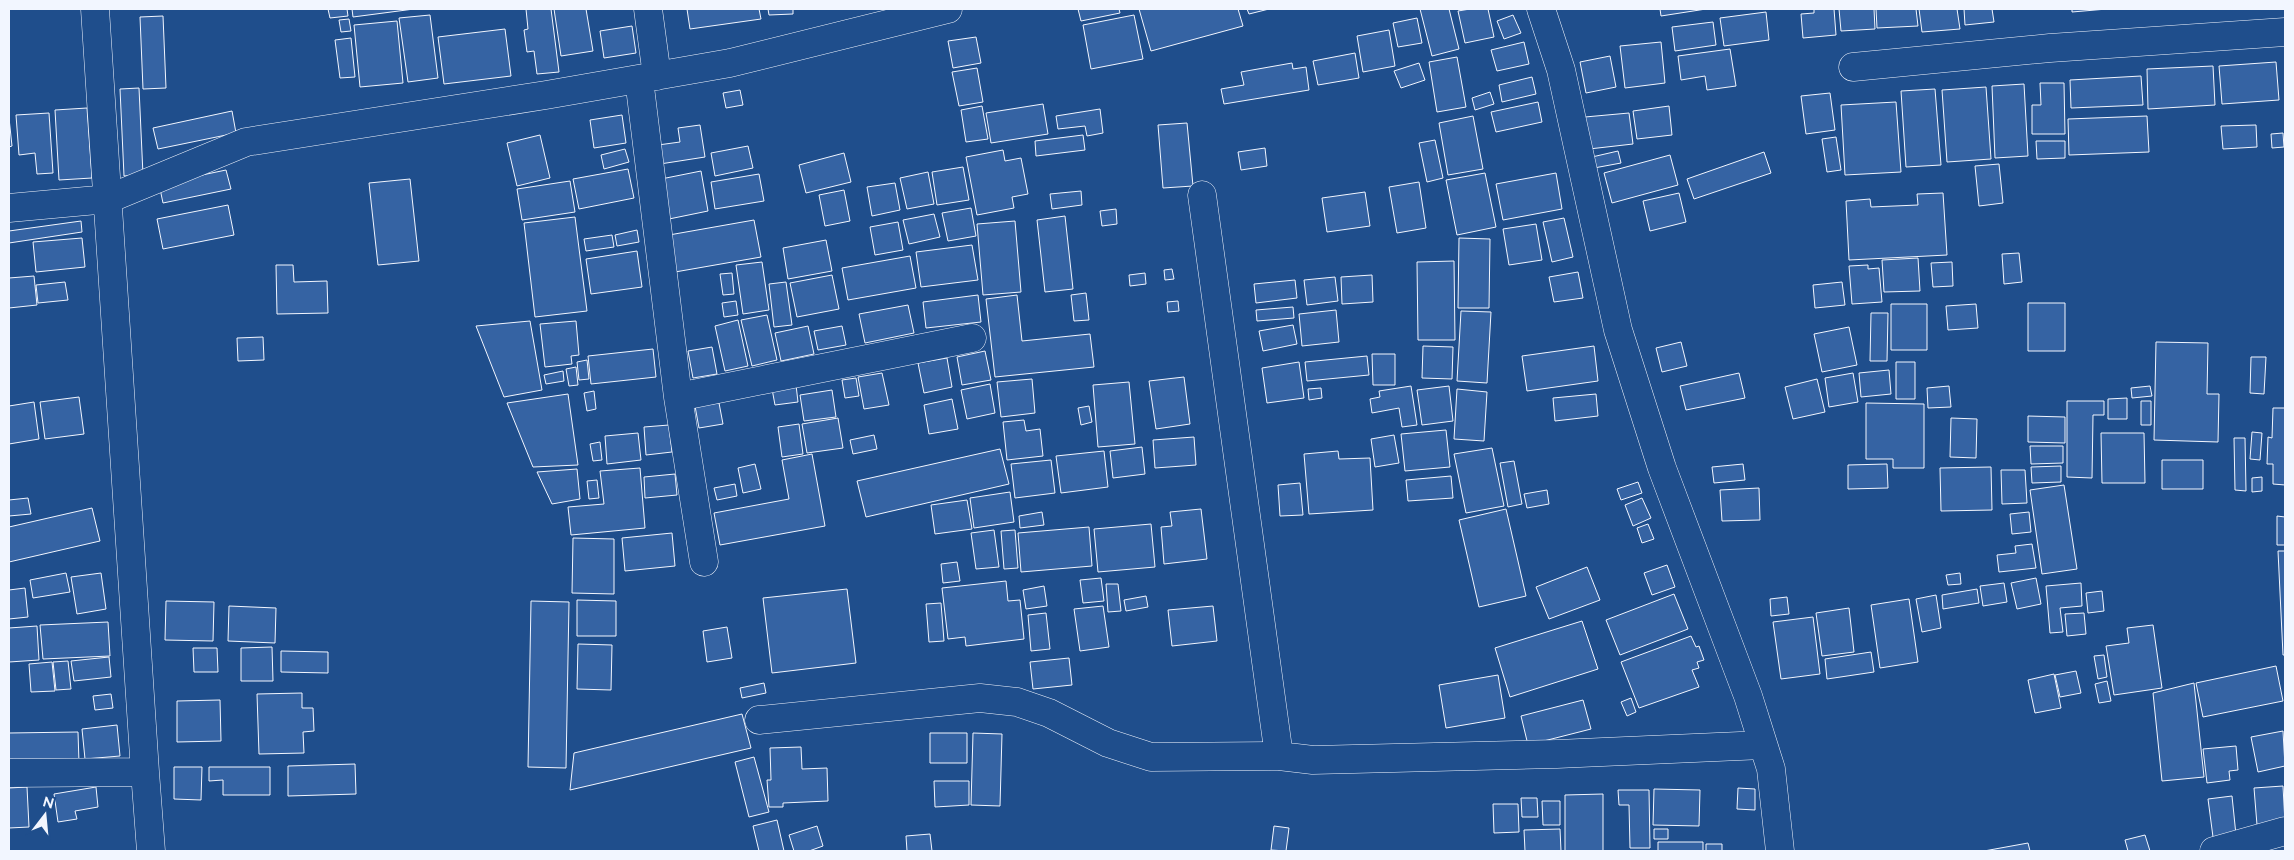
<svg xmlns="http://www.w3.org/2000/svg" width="2294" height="860" viewBox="0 0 2294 860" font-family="Raleway,sans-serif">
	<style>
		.building { fill: #3563a3; stroke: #f2f6ff }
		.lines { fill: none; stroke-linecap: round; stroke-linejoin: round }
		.street-casing { stroke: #f2f6ff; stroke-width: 29 }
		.street { stroke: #1f4e8c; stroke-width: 28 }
	</style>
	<rect width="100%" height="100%" fill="#1f4e8c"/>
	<path class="building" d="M328,9H347L348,16L330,18Z
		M352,9H414L353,17Z
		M526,9H551L559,72L537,74L534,51L527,52L524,30L528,29Z
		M554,9H586L593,51L561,56Z
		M687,9H759L761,19L690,29Z
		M768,9H793V14L769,15Z
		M1078,9H1119L1120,13L1081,21Z
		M1139,9H1238L1243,26L1151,51Z
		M1247,9H1269L1249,14Z
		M1420,9H1449L1459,49L1432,56Z
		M1470,9H1488L1494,37L1465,43L1458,11Z
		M1660,9H1706L1661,16Z
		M1814,9H1834L1836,35L1803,38L1801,14L1814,13Z
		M1839,9H1874L1875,29L1841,31Z
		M1876,9H1916L1918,26L1877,28Z
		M1919,9H1957L1960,29L1922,32Z
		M1964,9H1992L1994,22L1965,25Z
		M2072,9H2107L2072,12Z
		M1766,12L1769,40L1724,46L1720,18Z
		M430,15L438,78L408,82L399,18Z
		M1134,15L1143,59L1091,69L1083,25Z
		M1513,15L1521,33L1504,39L1497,21Z
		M163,16L166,88L143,89L140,17Z
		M1417,18L1422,43L1398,47L1393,23Z
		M349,19L351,31L341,32L339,20Z
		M397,21L403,83L360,87L354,25Z
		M1713,22L1716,45L1675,51L1672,27Z
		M632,26L636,53L604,58L600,31Z
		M505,29L511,76L444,84L438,37Z
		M1389,30L1395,66L1363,72L1357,36Z
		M976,37L981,63L953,68L948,41Z
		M351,38L355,77L340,78L335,40Z
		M1524,42L1529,64L1497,71L1491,50Z
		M1661,42L1665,83L1625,88L1620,46Z
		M1730,49L1736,86L1707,90L1705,76L1681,80L1678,56Z
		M1355,53L1359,78L1318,85L1313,61Z
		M1610,56L1616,87L1586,93L1580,62Z
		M1457,57L1466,107L1437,112L1429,62Z
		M2276,62L2279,100L2222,104L2219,66Z
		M1292,63L1293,69L1306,67L1309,90L1224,104L1221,89L1244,85L1241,72Z
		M1419,63L1425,80L1401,88L1394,71Z
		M2213,66L2215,105L2148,109L2147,69Z
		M977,68L983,102L959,106L952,72Z
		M2141,76L2143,105L2071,108L2070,80Z
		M1532,77L1536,94L1502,102L1499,85Z
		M2040,83H2064L2065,134H2032V105H2041Z
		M2024,84L2028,156L1995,158L1992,86Z
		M1986,87L1991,159L1947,162L1942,90Z
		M139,88L143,175L124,176L120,89Z
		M1935,89L1941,165L1906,167L1901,91Z
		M740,90L743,105L726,108L723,93Z
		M1490,92L1494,104L1475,110L1472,98Z
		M1830,93L1835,130L1806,134L1801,96Z
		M1538,102L1542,122L1496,132L1491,112Z
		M1896,102L1901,172L1845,175L1841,105Z
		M1043,104L1048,134L991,143L986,113Z
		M982,106L988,139L966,142L961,110Z
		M1669,106L1672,135L1637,139L1633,111Z
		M87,108L92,178L59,180L55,110Z
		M1100,109L1103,133L1087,136L1085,126L1058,129L1056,116Z
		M232,111L236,133L158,149L153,128Z
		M49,113L53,173L37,174L35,153L19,155L16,115Z
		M1629,113L1633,144L1589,149L1585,117Z
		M622,115L626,143L594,148L590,120Z
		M1473,116L1483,169L1448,175L1439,123Z
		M2147,116L2149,152L2069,155L2068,119Z
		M9,118L12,146L9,147Z
		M1187,123L1193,186L1163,188L1158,125Z
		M700,125L705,157L660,164L658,145L680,142L678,128Z
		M2256,125L2257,147L2223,149L2221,126Z
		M2283,133L2284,147L2272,148L2271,134Z
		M540,135L550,178L517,186L507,143Z
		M1083,135L1085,150L1036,156L1035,141Z
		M1836,137L1841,170L1827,172L1822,139Z
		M1435,140L1443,178L1427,182L1419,143Z
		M2036,141H2065V158L2037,159Z
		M748,146L753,168L715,176L711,153Z
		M1265,148L1267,166L1241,170L1238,152Z
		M625,149L629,162L604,169L601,155Z
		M1003,150L1005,161L1021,158L1028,194L1012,197L1014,208L977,215L966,157Z
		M1618,151L1621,163L1594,168L1592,157Z
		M1764,152L1771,173L1694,199L1687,179Z
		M844,153L851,182L806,193L799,165Z
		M1670,155L1678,185L1612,203L1604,173Z
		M1999,164L2003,203L1979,206L1975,166Z
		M963,167L969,200L937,205L932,172Z
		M628,169L634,198L579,209L573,179Z
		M226,170L231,189L163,203L159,184Z
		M701,171L708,211L669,219L661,179Z
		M928,172L934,204L907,209L900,178Z
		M1485,173L1496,227L1457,235L1446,180Z
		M1556,173L1562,209L1503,220L1496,184Z
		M759,174L764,201L715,209L711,182Z
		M410,179L419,261L378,265L369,183Z
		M570,181L575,212L522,220L517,189Z
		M1419,182L1426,228L1397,233L1389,187Z
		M895,183L900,210L872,216L867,187Z
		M844,190L850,221L825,226L819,195Z
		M1081,191L1082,205L1052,209L1050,194Z
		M1365,192L1370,226L1327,232L1322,198Z
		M1679,193L1686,222L1650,231L1643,201Z
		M1943,193L1947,255L1849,260L1846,201L1870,199L1871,207L1918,205L1917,194Z
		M228,205L234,235L163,249L157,219Z
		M971,208L976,236L948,241L942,213Z
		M1116,209L1117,224L1102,226L1100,211Z
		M934,214L940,237L909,244L903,220Z
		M1065,216L1073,289L1045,292L1037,220Z
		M575,217L587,311L535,317L524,223Z
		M1564,218L1573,257L1552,262L1543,222Z
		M754,220L761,257L675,272L669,235Z
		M81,221L82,232L9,243V231Z
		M1015,221L1021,292L983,295L977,224Z
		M898,222L903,250L875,255L870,227Z
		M1536,224L1542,260L1509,265L1503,229Z
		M637,230L639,242L617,246L615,235Z
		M612,235L614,247L586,251L584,239Z
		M82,238L85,267L36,272L33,242Z
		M1459,238L1490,239L1489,308H1458Z
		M826,240L832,271L788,279L783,248Z
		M972,245L978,280L921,287L916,252Z
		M637,251L642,287L591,294L586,259Z
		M2019,253L2022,282L2004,284L2002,254Z
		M910,256L916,288L848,300L842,268Z
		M1918,258L1920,291L1884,292L1882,260Z
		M1454,261L1455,340H1418L1417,262Z
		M762,262L769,310L743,314L736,265Z
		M1952,262L1953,286L1933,287L1931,263Z
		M276,265H293L294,282L327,281L328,313L277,314Z
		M1868,265V269L1879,268L1882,302L1852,304L1849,266Z
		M1172,269L1174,279L1165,280L1164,270Z
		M1578,272L1583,298L1554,302L1549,277Z
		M732,273L734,294L723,295L720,274Z
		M1145,273L1146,284L1130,286L1129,275Z
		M832,275L839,309L797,317L790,283Z
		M1372,275L1373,302L1342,304L1341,277Z
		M34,276L37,305L9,308V278Z
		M1335,277L1338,301L1307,305L1304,280Z
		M1295,280L1297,298L1256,303L1254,284Z
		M65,282L68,300L38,303L36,285Z
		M786,282L792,325L774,327L769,284Z
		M1842,282L1845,305L1815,308L1813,285Z
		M1086,293L1089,320L1074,321L1071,295Z
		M978,295L981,322L926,328L923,302Z
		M1017,295L1022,341L1090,334L1094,367L995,377L986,299Z
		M736,301L738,315L724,317L722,303Z
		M1178,301L1179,311L1168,312L1167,302Z
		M2028,303H2065V351H2028Z
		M1891,304H1927V350H1891Z
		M1976,304L1978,328L1948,330L1946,306Z
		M908,305L914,333L865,343L859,314Z
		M1293,307L1294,318L1257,321L1256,310Z
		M1336,310L1339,342L1302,346L1299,314Z
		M1461,311L1491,312L1487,383L1457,381Z
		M1871,313H1888L1887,361H1870Z
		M767,315L777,360L752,366L741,320Z
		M738,320L748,366L725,371L715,326Z
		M530,321L542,390L504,397L476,326Z
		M576,321L579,355L571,356L572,364L545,367L540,324Z
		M1293,325L1297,344L1263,351L1259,331Z
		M808,326L814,354L781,361L775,333Z
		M842,326L846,345L818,350L814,331Z
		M1849,327L1857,365L1822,372L1814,334Z
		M263,337L264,360L238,361L237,338Z
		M1681,342L1687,366L1662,372L1656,348Z
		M2156,342L2208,343L2207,394H2219L2218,442L2154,440Z
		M1423,346L1453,347L1452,379L1422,378Z
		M1594,346L1598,381L1527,391L1522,356Z
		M712,347L717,374L693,378L688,351Z
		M653,349L656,377L591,384L588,356Z
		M985,351L991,380L962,385L957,357Z
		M1372,354H1395V385H1373Z
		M1367,356L1369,375L1307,381L1305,362Z
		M2251,357H2266L2264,394L2250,393Z
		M947,358L952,387L924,393L918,363Z
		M587,360L589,379L579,380L577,362Z
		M1299,362L1304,398L1267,403L1262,368Z
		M1896,362H1915V399H1896Z
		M576,367L578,385L569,386L566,369Z
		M1889,370L1891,394L1861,397L1859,373Z
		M563,371L564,381L546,384L544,375Z
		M882,373L889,405L864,409L858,377Z
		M1739,373L1745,398L1686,410L1680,386Z
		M1853,373L1858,402L1829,407L1825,378Z
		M1184,377L1190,424L1156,429L1149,381Z
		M856,378L859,396L845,398L842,380Z
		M1032,379L1035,413L1001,417L997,382Z
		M1817,379L1825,412L1793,419L1785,387Z
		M1129,382L1135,444L1098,447L1093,385Z
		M990,384L995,413L967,419L961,390Z
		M796,385L798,402L775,405L772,389Z
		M1411,386L1417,425L1402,427L1399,408L1372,413L1370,399L1380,397L1379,391Z
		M1449,386L1453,421L1422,425L1417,390Z
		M1949,386L1951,407L1928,408L1927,388Z
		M2150,386L2152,396L2132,398L2131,388Z
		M1321,388L1322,398L1309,400L1308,389Z
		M1457,389L1487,392L1484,441L1454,439Z
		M832,390L836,417L804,421L800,395Z
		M594,391L596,409L587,411L584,393Z
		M568,394L578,465L533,467L507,403Z
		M1596,394L1598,416L1555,421L1553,398Z
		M79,397L84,434L45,439L40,402Z
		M2127,398V419H2108V399Z
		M952,399L958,429L929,434L924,405Z
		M2067,401H2104V415H2093L2092,478L2067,477Z
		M2141,401H2151V425H2141Z
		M34,402L39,439L9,444V406Z
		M719,403L723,424L699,428L695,406Z
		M1866,403L1924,404V468H1893V459H1866Z
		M1089,406L1092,422L1081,425L1078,408Z
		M2273,408H2285V485L2273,484V464H2267L2268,437L2272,438Z
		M2028,416L2065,417V443L2028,442Z
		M838,418L843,448L807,453L802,424Z
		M1951,418L1977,419L1976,458L1950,457Z
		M1024,420L1026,431L1040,429L1043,456L1007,460L1003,422Z
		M799,424L803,454L782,457L778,427Z
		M669,425L672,452L646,455L644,427Z
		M1446,430L1450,467L1405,471L1401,434Z
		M2252,432L2262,433L2260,460L2250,459Z
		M638,433L641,460L607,464L605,436Z
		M2101,433H2144L2145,483H2102Z
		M874,435L877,449L853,454L850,440Z
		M1394,435L1399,463L1375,467L1371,439Z
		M1194,437L1196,465L1155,468L1153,440Z
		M2234,438H2245L2246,491L2235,490Z
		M600,442L602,460L593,461L590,444Z
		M2030,446H2063V463L2031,464Z
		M1142,447L1145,474L1113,478L1110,451Z
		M1492,448L1504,506L1466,513L1454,454Z
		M1000,449L1009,484L866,517L857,481Z
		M1104,451L1108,487L1061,493L1056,456Z
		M1338,451L1339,459L1370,458L1373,510L1309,514L1304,454Z
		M812,454L825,526L720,545L714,513L789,499L782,460Z
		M1051,460L1055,493L1015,498L1011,464Z
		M2162,460H2203V489H2162Z
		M1514,461L1522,504L1508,507L1500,463Z
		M755,464L761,489L743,493L738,468Z
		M1743,464L1745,480L1714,483L1712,467Z
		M1887,464L1888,488L1848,489V465Z
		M2061,466V482L2032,483L2031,467Z
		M1991,467L1992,510L1941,511L1940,468Z
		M640,468L645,528L571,535L568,507L604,504L600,471Z
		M577,469L580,499L552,504L537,472Z
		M2001,470H2025L2027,503L2002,504Z
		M675,474L677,495L645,498L644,477Z
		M1451,476L1453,498L1408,501L1406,480Z
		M2262,477V491L2252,492V478Z
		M597,480L599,498L589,499L587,481Z
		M1638,482L1642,493L1621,500L1617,489Z
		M1300,483L1303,515L1280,516L1278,485Z
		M735,484L737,496L717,500L714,488Z
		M2064,485L2077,569L2042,574L2030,490Z
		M1759,488L1760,520L1722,521L1720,490Z
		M1547,490L1549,504L1527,508L1524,494Z
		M1010,492L1014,522L974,528L970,498Z
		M28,498L31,514L9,516V500Z
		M1642,498L1651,518L1633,526L1625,505Z
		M967,500L972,529L935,534L931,505Z
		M92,508L100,541L9,562V527Z
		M1201,509L1207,559L1164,564L1161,527L1172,526L1170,512Z
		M1506,509L1526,596L1479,607L1459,520Z
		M1042,512L1044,525L1020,528L1019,516Z
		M2029,512L2031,532L2012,534L2010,514Z
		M2277,516L2285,517V545H2277Z
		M1151,524L1155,567L1098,572L1094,529Z
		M1648,524L1654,539L1642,543L1637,528Z
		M1089,527L1092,566L1021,572L1018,533Z
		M994,530L999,567L976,569L971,533Z
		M1015,530L1018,568L1004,569L1001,531Z
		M672,533L675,566L625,571L622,538Z
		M573,538L614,539V594L572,593Z
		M2032,544L2036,568L1999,572L1997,555L2016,553L2015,546Z
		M2278,551H2285V655H2283Z
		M957,562L960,581L943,583L941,564Z
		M1667,565L1675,587L1652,595L1644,573Z
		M1587,567L1600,600L1549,619L1536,587Z
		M66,573L70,592L33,598L30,580Z
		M101,573L106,609L77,614L71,577Z
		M1960,573L1961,584L1948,585L1946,575Z
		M1101,578L1104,601L1083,603L1080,580Z
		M2036,578L2041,604L2017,609L2011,583Z
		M1006,581L1008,601L1020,600L1024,639L966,646L965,637L948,639L942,588Z
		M2004,583L2007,602L1983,606L1980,586Z
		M2081,583L2082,606L2060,608L2063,632L2050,633L2046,586Z
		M1106,584H1118L1121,611L1108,612Z
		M1044,586L1047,606L1026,609L1023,590Z
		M25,588L28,617L9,619V590Z
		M847,589L856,663L772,673L763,598Z
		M1977,589L1979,603L1943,609L1942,595Z
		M2102,591L2104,611L2088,613L2086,593Z
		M1674,594L1688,629L1620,655L1606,620Z
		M1936,595L1941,628L1922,632L1916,599Z
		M1146,596L1148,607L1126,611L1124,600Z
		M1787,597L1789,614L1771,616L1770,599Z
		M1909,599L1918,662L1880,668L1871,605Z
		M577,600L616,601V636H577Z
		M166,601L214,602L213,641L165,640Z
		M531,601L569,602L566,768L528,767Z
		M941,603L944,641L929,642L926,604Z
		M229,606L276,608L275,643L228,641Z
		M1103,606L1109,647L1080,651L1074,609Z
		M1213,606L1217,641L1172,646L1168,610Z
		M1849,608L1854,652L1822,656L1816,613Z
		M1046,613L1050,649L1031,651L1028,615Z
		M2084,613L2086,634L2067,636L2065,614Z
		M1813,617L1820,674L1781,679L1773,622Z
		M1582,621L1598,669L1510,697L1495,648Z
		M108,622L110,656L43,659L40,625Z
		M2153,625L2162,688L2114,695L2106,646L2129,643L2127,628Z
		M37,626L39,660L9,662V628Z
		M727,627L732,658L707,662L703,631Z
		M1691,636L1696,647L1699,646L1704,660L1697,662L1699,668L1692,670L1699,687L1639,708L1621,662Z
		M578,644L612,645L611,690L577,689Z
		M272,647L273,681H241V648Z
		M193,648H217L218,672H194Z
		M281,651L328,652V673L281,672Z
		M1871,652L1874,672L1827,679L1825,659Z
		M2104,655L2107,677L2098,679L2094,656Z
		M109,657L111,677L74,681L71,661Z
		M1069,658L1072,685L1033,689L1030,662Z
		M68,661L71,689L56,690L53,662Z
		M52,662L55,691L31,692L29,664Z
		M2276,666L2283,701L2203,717L2196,683Z
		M2076,671L2081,693L2060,697L2055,675Z
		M2054,674L2061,708L2035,713L2028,680Z
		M1498,675L1505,718L1446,728L1439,685Z
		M2107,681L2111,701L2099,703L2095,684Z
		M764,683L766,693L742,698L740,688Z
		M2194,683L2204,777L2162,781L2153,693Z
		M302,693V708H313L314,731L303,732L304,753L259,754L257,694Z
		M111,694L113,708L95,710L93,696Z
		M1631,698L1636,712L1627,716L1621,702Z
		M220,700L221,741L177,742V701Z
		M1583,700L1591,729L1528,745L1521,716Z
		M742,714L751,748L570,790L574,753Z
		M117,725L120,756L85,759L82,729Z
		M2283,731L2285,766L2258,772L2251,737Z
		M78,732L79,763L9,764V733Z
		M930,733H967V763H930Z
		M973,733L1002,734L1000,806L971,805Z
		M2236,746L2238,770L2229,771L2230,780L2207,783L2203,749Z
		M801,747L802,769L827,768L828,801L783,803V807H769L767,780H771L770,748Z
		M754,757L769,812L749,817L735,762Z
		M355,764L356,794L288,796V766Z
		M174,767H202L201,800L174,799Z
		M209,767H270V795H223V780L209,781Z
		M934,781H969V805L935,807Z
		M2283,786L2285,823L2257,825L2254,788Z
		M27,787L29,827L9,828V788Z
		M96,787L98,807L75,811L77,819L58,822L54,794Z
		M1738,788L1755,789V810L1737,809Z
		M1654,789L1700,790L1699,826L1653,825Z
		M1618,790H1649L1650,848H1630L1629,805H1619Z
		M1603,794V851H1565V795Z
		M2232,796L2236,835L2213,837L2208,799Z
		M1521,798H1537L1538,817H1522Z
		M1542,801H1560V825H1543Z
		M1493,804H1518L1519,832L1494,833Z
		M777,820L784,851H759L753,826Z
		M817,826L823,846L809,851H794L789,835Z
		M1274,826L1289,828L1286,851L1271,850Z
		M1560,829L1561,851H1525L1524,830Z
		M1654,829H1668V839H1654Z
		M930,834L932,851H907L906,836Z
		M2145,835L2150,851H2128L2125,840Z
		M1658,842H1703V851H1658Z
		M2028,843L2030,851H1984Z
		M1706,844H1722V851H1706Z"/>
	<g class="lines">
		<defs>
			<path id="street" d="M648,9L657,76
				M1541,9L1561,70L1618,330L1662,468L1748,696L1771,769L1780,851
				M1853,67L2050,48L2285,32
				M639,79L678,397L704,562
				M1202,195L1279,756
				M9,208L108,199L246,142L546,95L730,63L948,9
				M678,397L972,338
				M759,720L980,698L1017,702L1049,713L1108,743L1151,757L1279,756L1313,760L1557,754L1763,745
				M145,772L151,851
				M9,773L145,772L95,9
				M2214,851L2285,831"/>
		</defs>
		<use href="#street" class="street-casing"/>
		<use href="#street" class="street"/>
	</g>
	<rect width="2294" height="860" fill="none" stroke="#f2f6ff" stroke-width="20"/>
	<g transform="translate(45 815) rotate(16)" stroke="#1f4e8c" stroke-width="4" paint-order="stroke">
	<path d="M0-4L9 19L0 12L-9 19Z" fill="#f2f6ff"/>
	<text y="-8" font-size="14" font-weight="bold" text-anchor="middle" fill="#f2f6ff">N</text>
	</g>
</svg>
